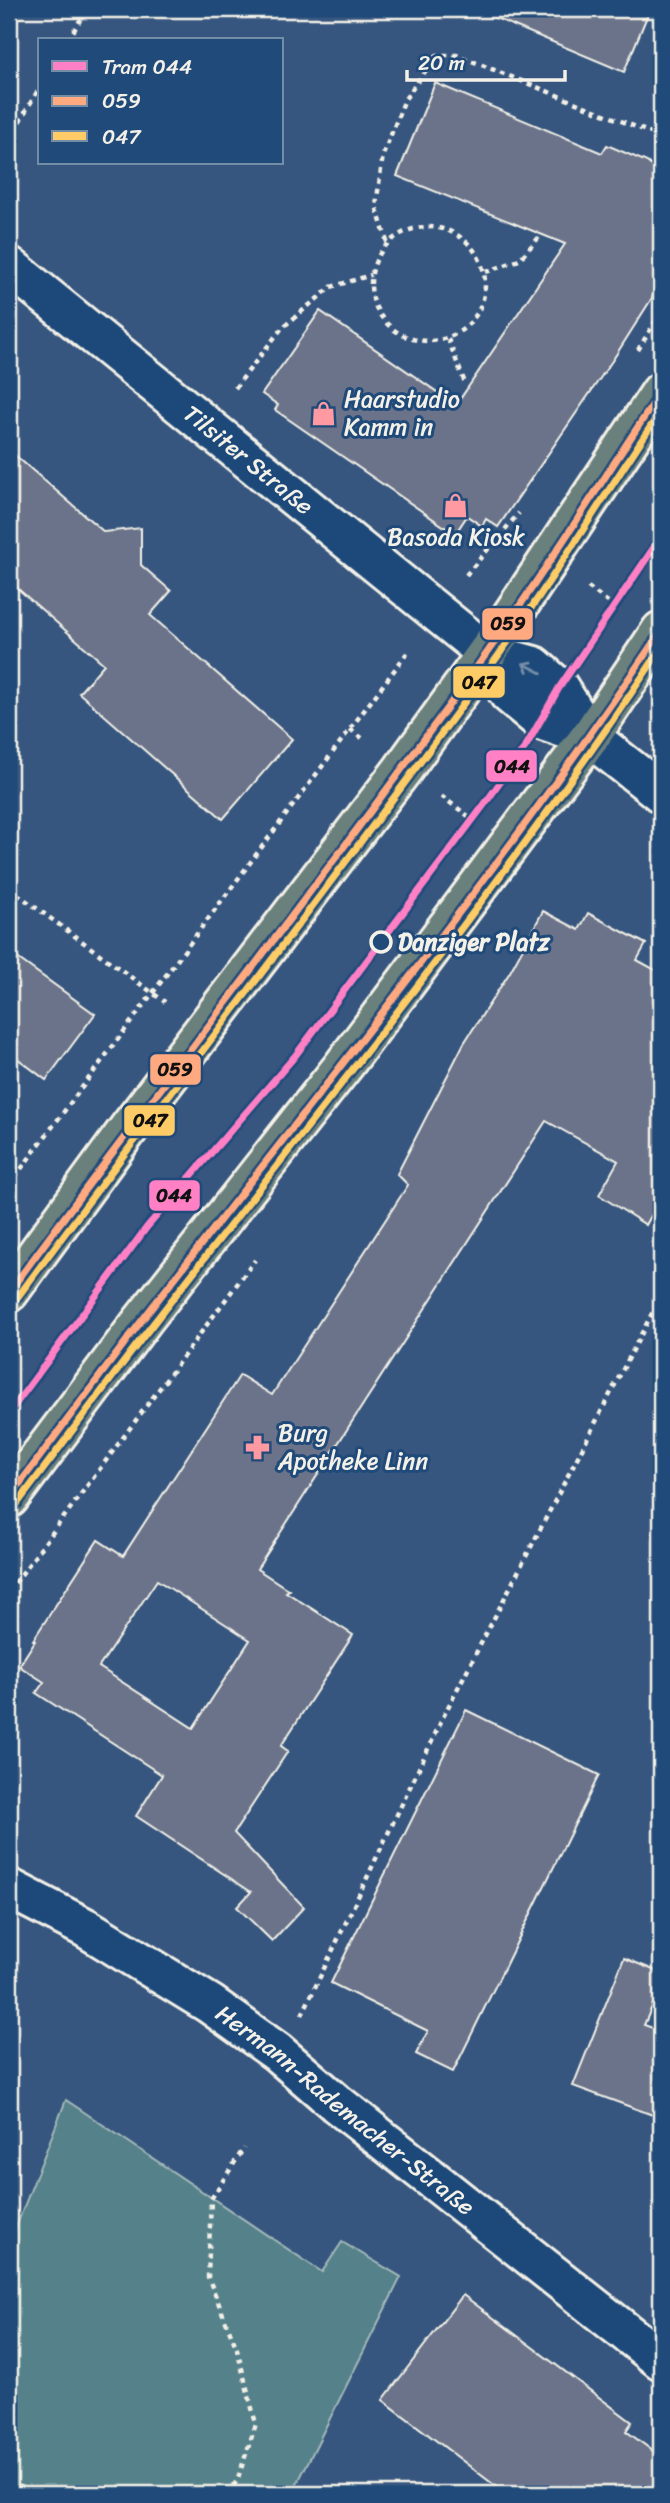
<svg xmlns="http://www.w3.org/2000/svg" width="670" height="2503" viewBox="0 0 670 2503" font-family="Sriracha,sans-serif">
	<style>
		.green { fill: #55818a; stroke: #a4b9b9; stroke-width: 2 }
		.building { fill: #6a738a; stroke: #f4f1e8; stroke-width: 2; fill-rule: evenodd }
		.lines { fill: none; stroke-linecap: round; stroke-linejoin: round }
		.minor-casing { stroke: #f4f1e8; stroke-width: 44 }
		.major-casing { stroke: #f4f1e8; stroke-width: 44 }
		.path { stroke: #f4f1e8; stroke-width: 4.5; stroke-dasharray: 5 5; stroke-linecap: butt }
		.minor { stroke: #1f4a7a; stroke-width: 38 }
		.major { stroke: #6a807d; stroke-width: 38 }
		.bus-1-casing { stroke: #1f4a7a; stroke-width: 12 }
		.bus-2-casing { stroke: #1f4a7a; stroke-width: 12 }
		.bus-1 { stroke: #ffa980; stroke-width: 7 }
		.bus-2 { stroke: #fdcc66; stroke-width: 7 }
		.tram-1-casing { stroke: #1f4a7a; stroke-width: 12 }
		.tram-1 { stroke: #ff80c5; stroke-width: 7 }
		.oneway { stroke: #748da6 }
		.stop-dot { fill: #1f4a7a; stroke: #f4f1e8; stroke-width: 3.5 }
		.labels { text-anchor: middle; stroke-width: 6; stroke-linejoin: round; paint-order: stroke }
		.poi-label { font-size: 24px; fill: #f4f1e8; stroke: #1f4a7a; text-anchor: start }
		.street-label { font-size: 24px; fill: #f4f1e8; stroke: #1f4a7a }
		.stop-label { font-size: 24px; font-weight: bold; fill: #f4f1e8; stroke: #1f4a7a; text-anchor: start }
		.line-badge { stroke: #1f4a7a; stroke-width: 2.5 }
		.pale-badge-label { font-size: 19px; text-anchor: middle; font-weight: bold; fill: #111 }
	</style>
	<rect width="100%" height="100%" fill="#36567f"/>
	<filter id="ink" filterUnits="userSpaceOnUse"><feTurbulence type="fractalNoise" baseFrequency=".0143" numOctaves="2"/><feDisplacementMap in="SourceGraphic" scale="14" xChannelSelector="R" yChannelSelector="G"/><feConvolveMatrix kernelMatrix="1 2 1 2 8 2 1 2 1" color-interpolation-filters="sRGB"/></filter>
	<g filter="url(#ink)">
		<path class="green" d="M66,2100L322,2272L342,2242L401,2277L292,2494H9V2245Z"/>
		<path class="building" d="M474,9H650L624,72Z
			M435,83L602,153L607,145L647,162L661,174V273L652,298L614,358L498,527L486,519L482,526L467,516L455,534L275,410L278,405L262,394L320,311L456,405L565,244L397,176Z
			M9,450L104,532L141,528V565L171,591L150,615L292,739L223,819L79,693L104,664L9,581Z
			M543,911L579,930L588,913L646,944L637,960L661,973V1198L646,1225L599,1195L618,1161L546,1121L257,1569L289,1590L286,1592L353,1635L281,1746L288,1751L234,1833L304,1907L272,1941L237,1907L251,1892L136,1816L162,1775L36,1693L44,1682L19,1666L35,1641L33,1640L98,1540L123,1556L240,1375L272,1395L408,1185L397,1174L464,1043L510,972ZM157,1580L250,1640L193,1728L99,1667Z
			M9,952L95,1014L46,1080L9,1052Z
			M466,1710L599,1775L453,2072L416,2054L428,2031L331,1983Z
			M624,1958L661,1973V1986L644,2025L661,2031V2118L573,2086Z
			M463,2295L632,2422L626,2431L661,2457V2494H506L383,2400Z"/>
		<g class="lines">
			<defs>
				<g id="minor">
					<path id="s1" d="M9,266L487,653L509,694L540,720L590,737"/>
					<path d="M487,653L534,666L559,688L590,737L661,793"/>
					<path id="s2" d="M9,1888L86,1928L210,2004L277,2052L336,2103L661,2360"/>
				</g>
				<path id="major" d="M9,1292L129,1128L403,769L487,653L661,392
					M9,1498L143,1320L344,1065L590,737L661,631"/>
			</defs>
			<use href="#minor" class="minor-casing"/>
			<use href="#major" class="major-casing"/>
			<path class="path" d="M68,40L87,9
				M9,139L40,87
				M371 284a57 57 0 1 1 114 0a57 57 0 1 1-114 0Z
				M387,242L376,206L383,155L405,99L437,55H457L661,137
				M486,272L519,260L542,234
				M448,339L465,383
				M638,350L661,312
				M235,388L282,328L331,287L371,275
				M466,575L519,513
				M588,587L620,611
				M350,729L366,741
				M441,796L471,818
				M9,888L165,1002
				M9,1185L410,649
				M9,1591L255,1260
				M302,2015L446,1711L661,1296
				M9,2482L43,2494
				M227,2494L237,2481L256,2424L237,2349L208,2277L211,2199L244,2148"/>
			<use href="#minor" class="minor"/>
			<use href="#major" class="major"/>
			<defs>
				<path id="bus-1" d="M9,1292C165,1079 330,871 484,657C546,571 602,480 661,392
					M9,1498C54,1438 98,1378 143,1319C319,1092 501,870 661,631"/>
				<path id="bus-2" d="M17,1298C174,1085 338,877 493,663C552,581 605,494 661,411
					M17,1504C63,1444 107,1383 153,1324C326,1102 505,883 661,649"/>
			</defs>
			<use href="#bus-1" class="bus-1-casing"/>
			<use href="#bus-2" class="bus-2-casing"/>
			<use href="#bus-1" class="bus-1"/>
			<use href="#bus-2" class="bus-2"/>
			<defs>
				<path id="tram-1" d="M9,1413L147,1227L295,1056L484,805L526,746L559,688L661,537"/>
			</defs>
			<use href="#tram-1" class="tram-1-casing"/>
			<use href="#tram-1" class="tram-1"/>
		</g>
		<defs><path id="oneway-shaft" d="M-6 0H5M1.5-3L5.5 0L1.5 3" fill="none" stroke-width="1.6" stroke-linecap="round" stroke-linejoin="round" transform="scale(1.75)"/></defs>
		<use class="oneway" href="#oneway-shaft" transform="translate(532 668) rotate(-153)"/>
	</g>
	<defs>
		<symbol id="shop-bare" viewBox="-9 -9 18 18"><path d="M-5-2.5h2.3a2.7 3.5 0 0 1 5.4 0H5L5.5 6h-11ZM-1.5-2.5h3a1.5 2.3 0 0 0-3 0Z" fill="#ff9aa2" stroke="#1f4a7a" stroke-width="2.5" paint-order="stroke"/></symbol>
		<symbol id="pharmacy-bare" viewBox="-9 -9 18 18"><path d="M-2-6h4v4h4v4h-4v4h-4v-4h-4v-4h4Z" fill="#ff9aa2" stroke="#1f4a7a" stroke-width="2.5" paint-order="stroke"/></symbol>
	</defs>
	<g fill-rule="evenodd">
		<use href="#shop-bare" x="306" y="396" width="35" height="35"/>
		<use href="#shop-bare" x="438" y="488" width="35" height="35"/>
		<use href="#pharmacy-bare" x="240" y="1430" width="35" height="35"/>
	</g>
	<circle class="stop-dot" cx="381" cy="942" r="10"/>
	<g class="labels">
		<g class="poi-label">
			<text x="344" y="407">Haarstudio<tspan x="344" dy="28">Kamm in</tspan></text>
			<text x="456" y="545" text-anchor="middle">Basoda Kiosk</text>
			<text x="278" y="1441">Burg<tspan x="278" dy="28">Apotheke Linn</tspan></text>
		</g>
		<g class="street-label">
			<text dy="8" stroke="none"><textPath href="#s1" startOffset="308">Tilsiter Straße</textPath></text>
			<text dy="8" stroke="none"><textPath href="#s2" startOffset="404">Hermann-Rademacher-Straße</textPath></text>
		</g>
		<g class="stop-label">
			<text x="398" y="950">Danziger Platz</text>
		</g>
	</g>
	<g class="line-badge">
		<rect x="481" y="607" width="53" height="34" rx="7" fill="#ffa980"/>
		<rect x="452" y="665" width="54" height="34" rx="7" fill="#fdcc66"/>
		<rect x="485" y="749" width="53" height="34" rx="7" fill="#ff80c5"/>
		<rect x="149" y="1053" width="53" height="33" rx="7" fill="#ffa980"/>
		<rect x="123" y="1104" width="53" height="33" rx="7" fill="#fdcc66"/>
		<rect x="148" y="1179" width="53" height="33" rx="7" fill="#ff80c5"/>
	</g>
	<g class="pale-badge-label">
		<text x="508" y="630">059</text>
		<text x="479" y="689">047</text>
		<text x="512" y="773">044</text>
		<text x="175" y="1076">059</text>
		<text x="150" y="1127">047</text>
		<text x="174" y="1202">044</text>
	</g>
	<rect width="670" height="2503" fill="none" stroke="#1f4a7a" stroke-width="35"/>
	<rect x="18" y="18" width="635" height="2468" fill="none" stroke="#f4f1e8" stroke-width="2.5" filter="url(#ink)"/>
	<rect x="38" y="38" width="245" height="126" fill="#1f4a7a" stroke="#748da6" stroke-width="2"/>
	<rect x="52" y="61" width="35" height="10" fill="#ff80c5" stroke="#748da6" stroke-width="2"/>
	<text x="102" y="74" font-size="21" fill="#f4f1e8">Tram 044</text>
	<rect x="52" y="96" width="35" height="10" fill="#ffa980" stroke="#748da6" stroke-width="2"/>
	<text x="102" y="108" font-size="21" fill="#f4f1e8">059</text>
	<rect x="52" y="131" width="35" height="10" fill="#fdcc66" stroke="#748da6" stroke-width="2"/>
	<text x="102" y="144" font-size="21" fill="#f4f1e8">047</text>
	<path d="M407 70v10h158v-10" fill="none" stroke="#f4f1e8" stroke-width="3.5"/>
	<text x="418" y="70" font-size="21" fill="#f4f1e8" stroke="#1f4a7a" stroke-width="5" paint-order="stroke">20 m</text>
</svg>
